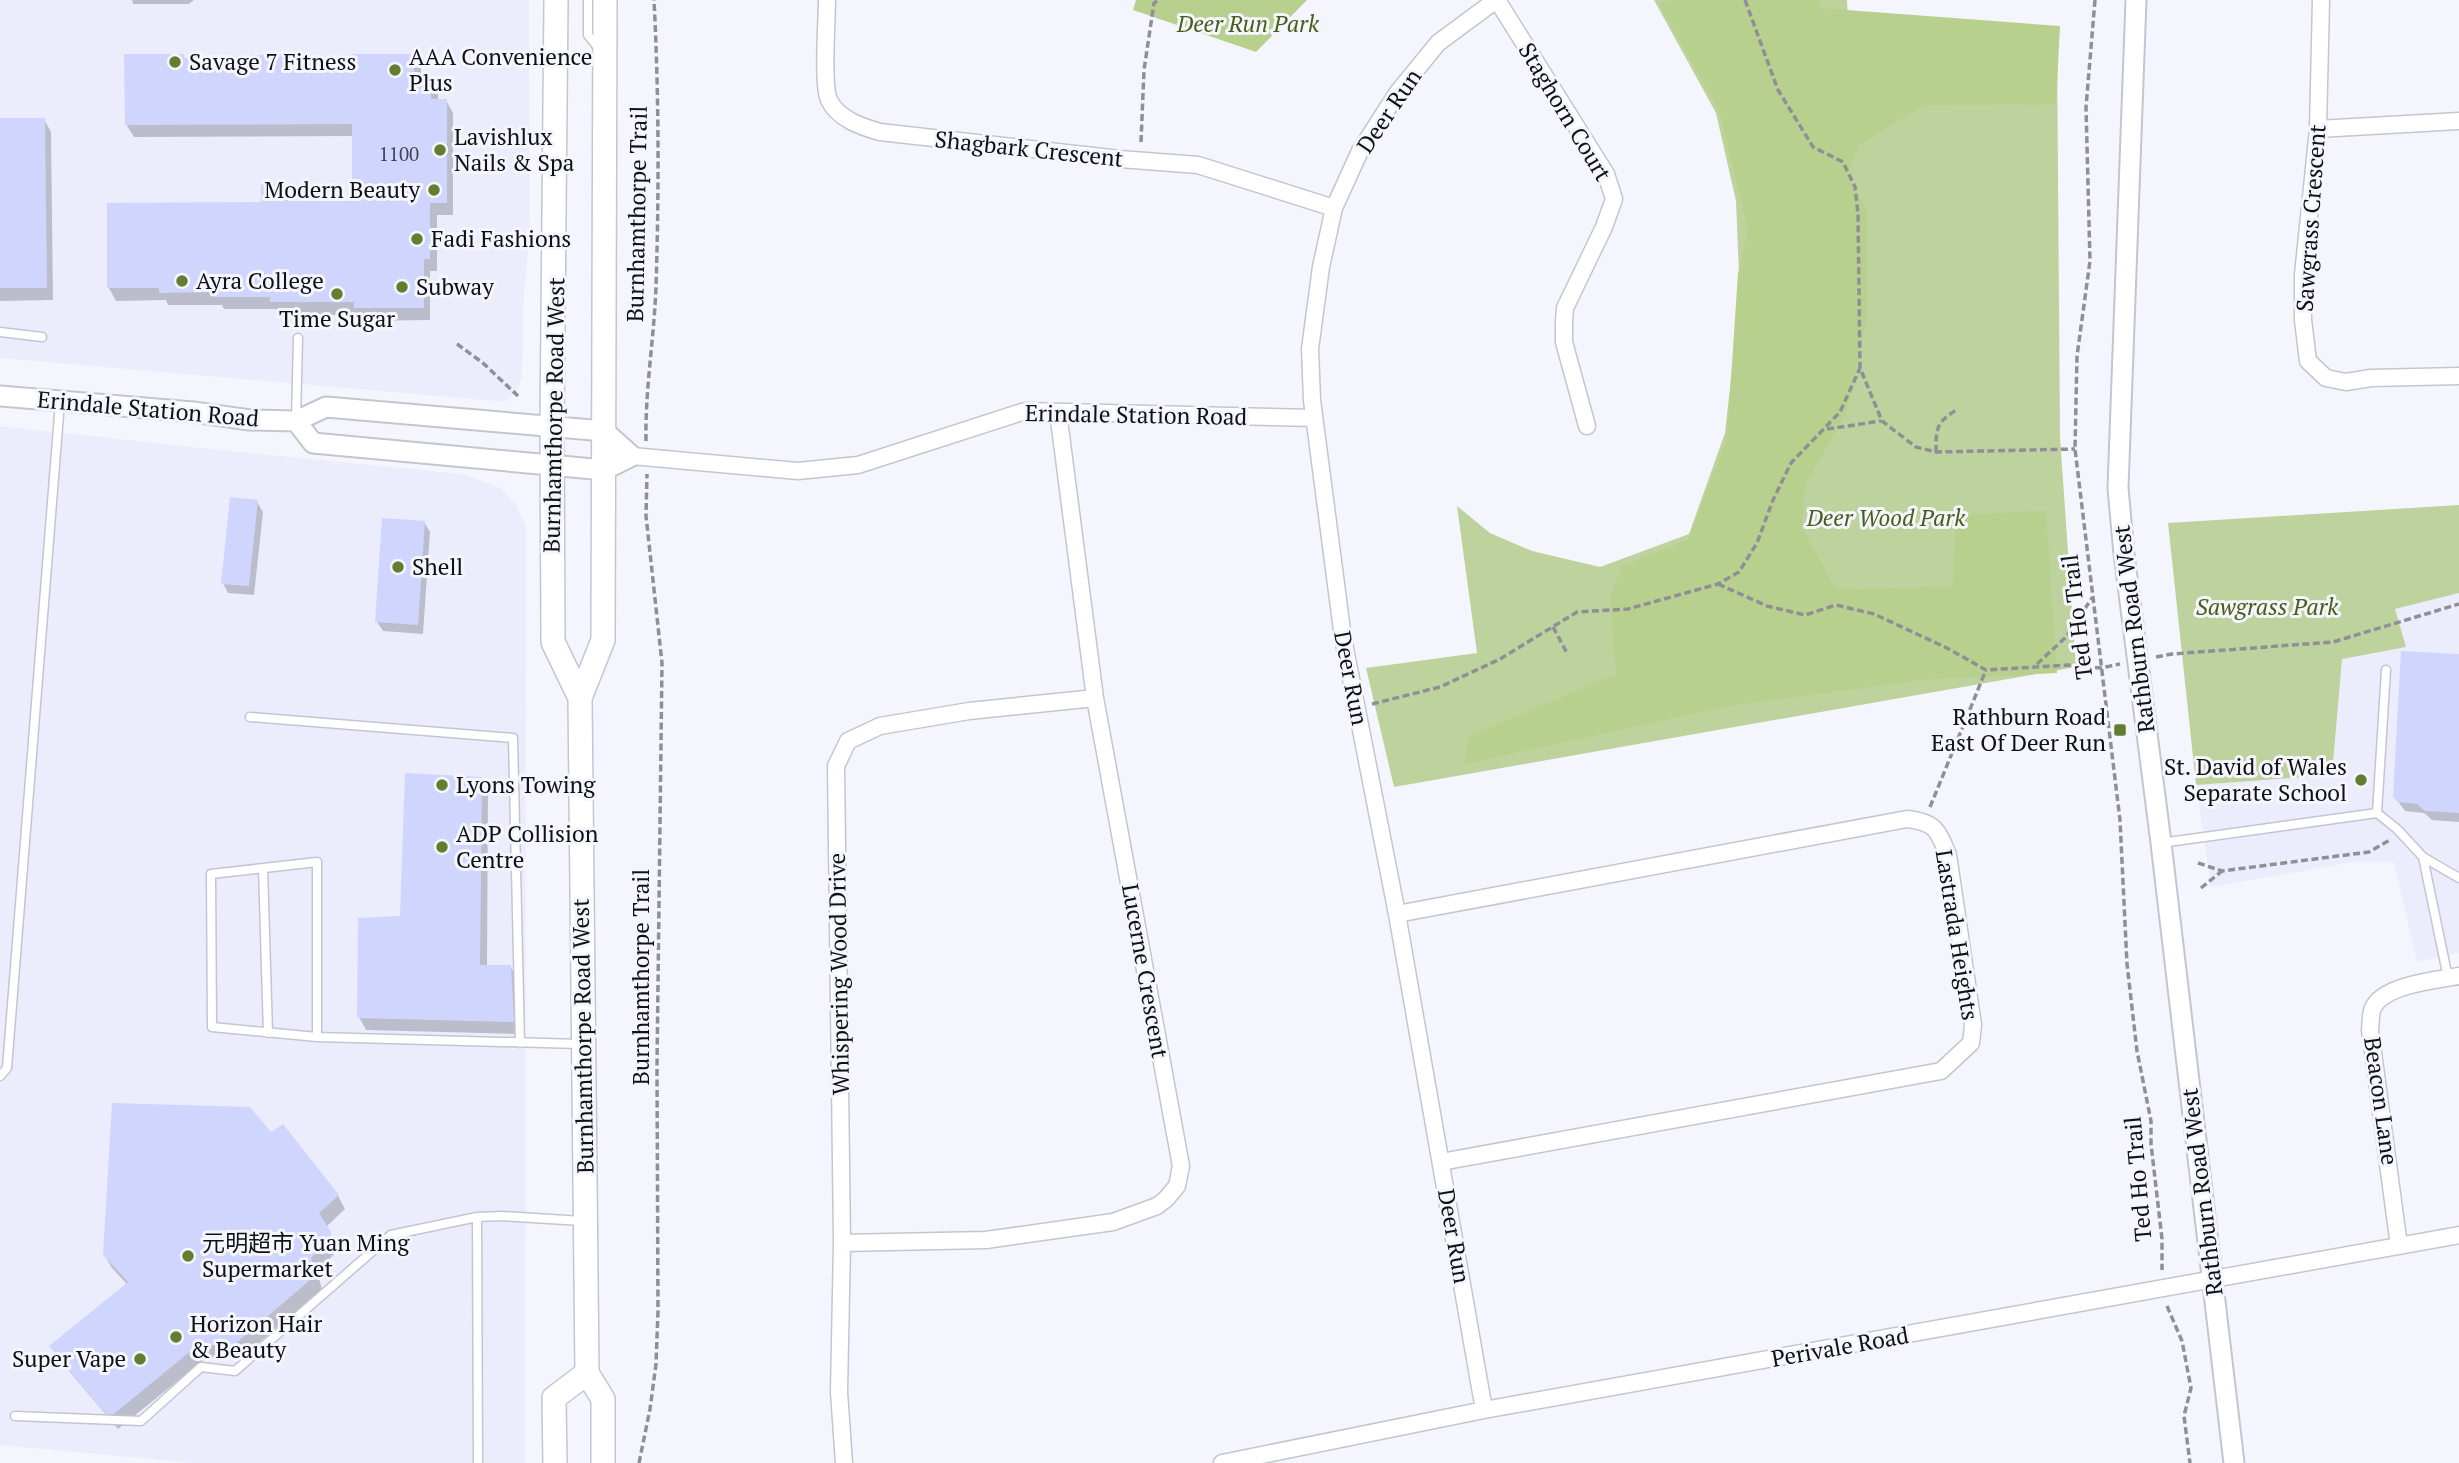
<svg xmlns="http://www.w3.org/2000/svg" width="2459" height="1463" viewBox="0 0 2459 1463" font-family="'PT Serif','Noto Sans SC',serif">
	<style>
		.built { fill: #ebedfd }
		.green { fill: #bed29d }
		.forest { fill: #b8d08d }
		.shadow { fill: #0003 }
		.building { fill: #d0d5fd }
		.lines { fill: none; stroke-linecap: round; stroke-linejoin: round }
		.service-casing { stroke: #c4c5d1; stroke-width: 11 }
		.minor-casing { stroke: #c4c5d1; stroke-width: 19 }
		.tertiary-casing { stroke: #c4c5d1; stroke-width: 23 }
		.secondary-casing { stroke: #c4c5d1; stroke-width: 26 }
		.path { stroke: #8f8f95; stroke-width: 3.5; stroke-dasharray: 7 3.5; stroke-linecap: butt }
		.service { stroke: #fff; stroke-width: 8 }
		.minor { stroke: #fff; stroke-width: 16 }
		.tertiary { stroke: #fff; stroke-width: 19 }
		.secondary { stroke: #fff; stroke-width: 23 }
		.poi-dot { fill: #657d30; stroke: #f5f6fd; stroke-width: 2.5 }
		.labels { text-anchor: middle; stroke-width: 6; stroke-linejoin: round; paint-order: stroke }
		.number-label { font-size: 19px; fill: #41424f }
		.park-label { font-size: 23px; font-style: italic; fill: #495e18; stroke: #f5f6fd }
		.poi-label { font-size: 23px; fill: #111115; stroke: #f5f6fd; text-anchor: start }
		.street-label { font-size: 23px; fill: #111115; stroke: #f5f6fd }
	</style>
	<rect width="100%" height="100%" fill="#f5f6fd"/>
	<path class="built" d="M0,0H529L530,229L523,308L522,378L516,393L506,401H495L0,358Z
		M0,426L210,449L462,474L501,488L516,505L526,526L525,1463H193L0,1445Z
		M2459,593V953L2415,962L2416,958L2394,862H2354L2211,887L2196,785L2332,775L2342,658L2406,647L2395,609Z"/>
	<path class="green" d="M1654,0H1847L1848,19L2057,39L2060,437L2076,667L1394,787L1366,668L1477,653L1457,506L1490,533L1532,551L1600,567L1689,534L1725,433L1740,296L1736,201L1716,113Z
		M2459,505V593L2395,609L2406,647L2342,659L2332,775L2196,785L2168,523Z"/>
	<path class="forest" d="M1136,0H1307L1256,52L1133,10Z
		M1671,0H1819L1820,8L2060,26L2056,104L1924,105L1859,145L1847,175L1867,210V318L1847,411L1805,486L1802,528L1836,589L1953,587L1956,515L2046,511L2057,673L1921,680L1729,706L1465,764L1468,737L1616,674L1610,596L1622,566L1688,540L1727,439L1738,273L1748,230L1719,110L1659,4Z"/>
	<path class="shadow" d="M132,0H194L189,4H133Z
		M413,55L421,68V79L430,78L438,91V101L446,100L453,113V215H437V271H430V320L363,321L360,315H279L276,309H224L222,305H168L166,300L116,301L109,288L263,204L282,186L289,203H354V136L134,137L126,124L183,56L185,59L282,56L285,60H354Z
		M44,119L51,132L53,300L0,301V120Z
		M257,502L263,512L254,595L228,593L223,583Z
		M424,522L430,532L423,634L383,631L377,622Z
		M2459,656V822L2432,820L2424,813L2405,811L2394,796Z
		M481,779L488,792L487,967L510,966L518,979L520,1034L366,1030L359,1017L401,918Z
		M283,1127L338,1196L345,1209L326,1227L337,1247V1251L317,1272L322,1289L242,1357L206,1358L118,1429L59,1359L51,1346L127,1284L112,1268L104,1254Z"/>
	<path class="building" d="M124,54H184V58L283,54V58H352V54H414V77H431V99H447V203H430V259H424V308H354V302H270V297H215V292L159,293V288H107V203L261,202V184H283V201H352V124L125,125Z
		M0,118H45L47,288H0Z
		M230,497L258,500L249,586L221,584Z
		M382,518L425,521L418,625L375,622Z
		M2401,651L2459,654V813L2425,811L2417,804L2398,802L2393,797Z
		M405,773L482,777L480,965H511L514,1022L357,1018L358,918L400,916Z
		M112,1103L250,1107L271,1132L283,1124L339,1195L319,1213L331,1232V1238L311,1258L316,1275L234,1345H198L109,1418L49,1346L128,1282L103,1255Z"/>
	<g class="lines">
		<defs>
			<path id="service" d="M588,0V35L600,50
				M0,332L42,337
				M296,419L298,338
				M250,717L513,738L520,1043
				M2377,813L2386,670
				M2161,843L2377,813L2397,829L2423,857L2448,978
				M2423,857L2459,878
				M263,868L268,1033
				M317,1037V862L211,874L212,1027L317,1037L580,1044
				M0,1076L7,1068L60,402
				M477,1217L478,1463
				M15,1416L141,1421L201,1367L235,1371L391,1235L477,1217L502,1216L582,1221"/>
			<path id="minor" d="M827,0C827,20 822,85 829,100C838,119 862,127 880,132L1120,159L1198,165L1334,208
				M1497,0L1606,174L1614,199L1604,227L1565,308L1564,321V342L1587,426
				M2321,0L2318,129L2303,275V320L2308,361L2326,378L2346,382L2371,378L2459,376
				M2318,129L2459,121
				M632,456L798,471L858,465L1025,411L1314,418
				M1397,914L1907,819C1935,822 1938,830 1948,855L1973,1025L1971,1043L1941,1071L1441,1162
				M842,1243L986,1240L1113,1222L1157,1206L1166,1199L1177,1186L1181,1166L1095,698L1058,412
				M2399,1246L2370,1030C2371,1024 2370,1014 2373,1008C2383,985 2436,980 2459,976
				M1484,1410L1397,914L1343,638L1312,400L1310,349L1321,267L1334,208L1360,151L1398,92L1438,43L1496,0
				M844,1463L839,1392L842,1243L836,766L848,741L880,726L969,711L1095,698
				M1222,1463L1484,1410L2459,1235"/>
			<path id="tertiary" d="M2136,0L2118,488L2124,554L2161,843L2234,1463
				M0,396L193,412L250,420L296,421L326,407L604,431L632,456L604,470L313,443L296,421"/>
			<path id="secondary" d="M556,0L552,427L553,642L580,698
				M555,1463L554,1398L587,1373
				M603,1463V1399L587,1373L580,698L603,640L605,0"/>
		</defs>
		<use href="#service" class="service-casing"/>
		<use href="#minor" class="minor-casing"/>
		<use href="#tertiary" class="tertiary-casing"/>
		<use href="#secondary" class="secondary-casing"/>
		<path class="path" d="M1745,0L1778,90L1813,147L1843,162L1855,187L1858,214L1860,368L1882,421L1916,447L1936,452L2075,449
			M2095,0L2086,107L2090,261L2077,356L2075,449L2120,820L2127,964L2137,1051L2151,1121V1144L2162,1239V1270
			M1141,142L1144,70L1154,3L1159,0
			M457,344L483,363L518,396
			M1827,429L1881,421
			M646,441C645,390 654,339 656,287C659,192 659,96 654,0
			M1936,452C1936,428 1936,423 1956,410
			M1718,584L1767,606L1805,615L1836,605L1874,614L1947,648L1986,670L2069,665L2101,668L2120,664
			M1553,627L1568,655
			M2156,657L2172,654L2333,642L2459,604
			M2037,664L2066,637L2092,598
			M1372,704L1440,687L1500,659L1577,612L1628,609L1718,584L1739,572L1757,543L1773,500L1791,463L1840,412L1860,368
			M1930,807L1986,670
			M2198,863L2222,871L2369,852L2390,840
			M2201,888L2222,871
			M2167,1306L2182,1341L2191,1388L2184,1416L2190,1463
			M639,1463L650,1409L656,1364L658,1311L657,1066L662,663L646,516L647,474"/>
		<use href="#service" class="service"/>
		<use href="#minor" class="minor"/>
		<use href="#tertiary" class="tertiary"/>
		<use href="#secondary" class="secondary"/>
	</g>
	<g class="poi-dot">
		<circle cx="175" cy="62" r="7"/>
		<circle cx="395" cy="70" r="7"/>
		<circle cx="440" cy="150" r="7"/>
		<circle cx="434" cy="190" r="7"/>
		<circle cx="417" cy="239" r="7"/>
		<circle cx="182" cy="281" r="7"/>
		<circle cx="402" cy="287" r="7"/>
		<circle cx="337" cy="294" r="7"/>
		<circle cx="398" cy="567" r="7"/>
		<rect x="2113" y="723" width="14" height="14" rx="3.5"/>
		<circle cx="2361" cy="780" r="7"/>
		<circle cx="442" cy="785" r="7"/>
		<circle cx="442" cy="847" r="7"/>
		<circle cx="188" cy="1256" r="7"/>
		<circle cx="176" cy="1337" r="7"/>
		<circle cx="140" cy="1359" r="7"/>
	</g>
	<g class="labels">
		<g class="number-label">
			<text x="399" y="161">1100</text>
		</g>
		<g class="park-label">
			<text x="1248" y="32">Deer Run Park</text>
			<text x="1886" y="526">Deer Wood Park</text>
			<text x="2267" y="615">Sawgrass Park</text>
		</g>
		<g class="poi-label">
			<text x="409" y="65">AAA Convenience<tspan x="409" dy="26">Plus</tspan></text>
			<text x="189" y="70">Savage 7 Fitness</text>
			<text x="454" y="145">Lavishlux<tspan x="454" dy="26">Nails &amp; Spa</tspan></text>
			<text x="420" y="198" text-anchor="end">Modern Beauty</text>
			<text x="431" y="247">Fadi Fashions</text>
			<text x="196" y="289">Ayra College</text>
			<text x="416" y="295">Subway</text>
			<text x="337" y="327" text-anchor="middle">Time Sugar</text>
			<text x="412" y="575">Shell</text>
			<text x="2106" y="725" text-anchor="end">Rathburn Road<tspan x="2106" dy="26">East Of Deer Run</tspan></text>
			<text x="2347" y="775" text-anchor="end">St. David of Wales<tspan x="2347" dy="26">Separate School</tspan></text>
			<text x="456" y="793">Lyons Towing</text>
			<text x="456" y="842">ADP Collision<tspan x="456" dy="26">Centre</tspan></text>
			<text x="202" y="1251">元明超市 Yuan Ming<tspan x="202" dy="26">Supermarket</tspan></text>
			<text x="190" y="1332">Horizon Hair<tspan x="190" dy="26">&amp; Beauty</tspan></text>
			<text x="126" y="1367" text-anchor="end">Super Vape</text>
		</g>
		<g class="street-label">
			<text transform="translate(1389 111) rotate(-56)" y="8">Deer Run</text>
			<text transform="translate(1565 112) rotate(59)" y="8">Staghorn Court</text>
			<text transform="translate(1029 149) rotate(6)" y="8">Shagbark Crescent</text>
			<text transform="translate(637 214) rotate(-89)" y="8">Burnhamthorpe Trail</text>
			<text transform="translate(2311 218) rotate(-86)" y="8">Sawgrass Crescent</text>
			<text transform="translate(148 409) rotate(5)" y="8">Erindale Station Road</text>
			<text transform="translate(554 415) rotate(-89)" y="8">Burnhamthorpe Road West</text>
			<text transform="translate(1136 415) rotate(1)" y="8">Erindale Station Road</text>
			<text transform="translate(2077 617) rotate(-97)" y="8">Ted Ho Trail</text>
			<text transform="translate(2134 629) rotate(-97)" y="8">Rathburn Road West</text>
			<text transform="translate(1351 678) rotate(79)" y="8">Deer Run</text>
			<text transform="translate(1957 935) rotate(81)" y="8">Lastrada Heights</text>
			<text transform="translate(1145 971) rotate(80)" y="8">Lucerne Crescent</text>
			<text transform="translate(839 974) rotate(-91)" y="8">Whispering Wood Drive</text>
			<text transform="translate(641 977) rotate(-90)" y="8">Burnhamthorpe Trail</text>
			<text transform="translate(583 1036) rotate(-91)" y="8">Burnhamthorpe Road West</text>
			<text transform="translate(2381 1101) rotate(82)" y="8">Beacon Lane</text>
			<text transform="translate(2138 1179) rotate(-95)" y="8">Ted Ho Trail</text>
			<text transform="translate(2202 1192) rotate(-97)" y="8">Rathburn Road West</text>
			<text transform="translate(1454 1236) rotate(80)" y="8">Deer Run</text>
			<text transform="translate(1840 1347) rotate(-10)" y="8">Perivale Road</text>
		</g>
	</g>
</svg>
